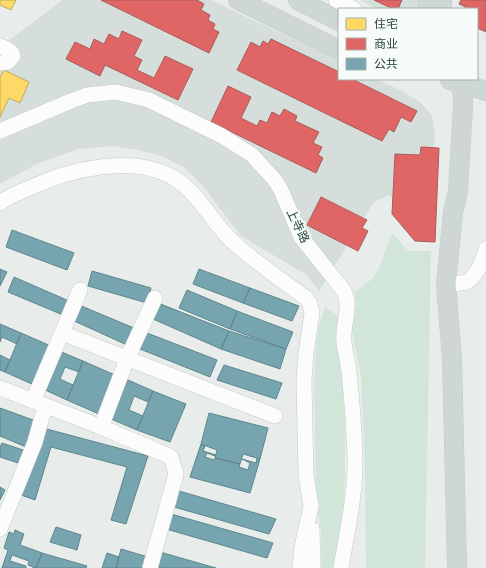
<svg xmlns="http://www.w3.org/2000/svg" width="486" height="568" viewBox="0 0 486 568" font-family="Ubuntu,'Noto Sans SC',sans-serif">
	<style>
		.built { fill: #d6dedb }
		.green { fill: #d1e6d8 }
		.homes { fill: #ffd966; stroke: #bdac59 }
		.shops { fill: #e06666; stroke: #a85b59 }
		.public { fill: #76a5af; stroke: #5d878c }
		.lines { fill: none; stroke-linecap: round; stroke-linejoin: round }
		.minor-casing { stroke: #c5cac8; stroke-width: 16 }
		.major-casing { stroke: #c3ccc9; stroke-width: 20 }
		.minor { stroke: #fcfcfc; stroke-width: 15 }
		.major { stroke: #cfd7d5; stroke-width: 19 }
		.labels { text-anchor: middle; stroke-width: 4; stroke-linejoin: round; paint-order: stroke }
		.street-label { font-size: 12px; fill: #24423a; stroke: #f7fbf9 }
	</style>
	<rect width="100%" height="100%" fill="#e8edeb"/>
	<path class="built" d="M62,0H211L339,61V79H377L403,92L420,102L432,115L435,135L427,226L411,227L390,195L374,202L319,291L307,275L241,236L202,185L184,167L161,156L139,150L113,146L78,149L39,163L0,184V46L18,34Z
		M360,0H423V9H377Z"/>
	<path class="green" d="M392,233L408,251H431L425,568H366L365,465L361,376L352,331L356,304L355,292L372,279L379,268Z
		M325,307L338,316L336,335L343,385L345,421V477L344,500L335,568H322L321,531L316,497L314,386L315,359L318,329Z"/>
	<path class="homes" d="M0,0H16L11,10L0,5Z
		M4,70L29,82L20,103L9,98L0,117V78Z"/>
	<path class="shops" d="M101,0H197L204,4L201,10L210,15L208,20L215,24L213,29L219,32L209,53Z
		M374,0H402L398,9H393Z
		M461,0H486V32L477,28V9H465L466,7L459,4Z
		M122,31L142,40L134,56L142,60L137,70L154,78L165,56L193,69L178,100L105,65L100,76L66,59L75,42L90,49L94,39L104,44L109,34L119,39Z
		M271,39L339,72V79H352L417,111L411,122L401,117L394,132L389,129L382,141L237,70L251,42L260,47L263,41L268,44Z
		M228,86L251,97L241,118L257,126L260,120L267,123L272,112L280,116L284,109L297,116L295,121L319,132L313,143L322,147L318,155L323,158L316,173L211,122Z
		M421,147L439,148L435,242L415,241L392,214L395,154L420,155Z
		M321,197L367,220L362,228L368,231L358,251L307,225Z"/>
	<path class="public" d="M12,230L74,253L67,270L6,247Z
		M0,269L7,272L0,286Z
		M199,269L250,288L243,303L193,284Z
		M92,271L151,288L147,303L88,286Z
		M14,277L69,301L63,315L8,292Z
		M250,288L299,306L292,321L243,303Z
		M187,290L237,311L230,329L179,308Z
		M158,303L229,331L221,349L153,319Z
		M79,305L134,328L127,345L72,320Z
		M237,311L293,332L286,349L230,329Z
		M0,324L21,333L17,344L2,337L0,342Z
		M229,331L286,349L280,369L221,349Z
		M21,333L51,346L34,385L5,372Z
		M147,333L217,360L210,377L140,349Z
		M59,351L83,361L79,372L65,367L60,379L73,385L67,400L43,389Z
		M0,355L10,360L5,372L0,370Z
		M83,361L115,375L99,414L67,400Z
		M224,365L282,383L276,399L217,380Z
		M128,380L153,391L148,402L134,396L129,410L143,416L137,430L111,419Z
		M153,391L186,404L170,442L137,430Z
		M0,408L36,421L26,447L0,436Z
		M209,413L268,428L260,459L243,454L240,464L215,458L217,450L201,444Z
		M43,428L148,456L126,524L111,520L127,467L51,447L35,500L21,495Z
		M2,443L26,451L21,464L0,457V447Z
		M201,444L205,446L203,451L216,455L215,456L207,453L205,457L214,460L215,458L240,464L239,467L248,470L250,463L242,459L256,463L257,458L260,459L250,493L190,477Z
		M0,487L5,490L0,500Z
		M179,491L276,519L269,534L174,507Z
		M171,514L273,543L267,558L166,529Z
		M56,527L81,535L77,550L50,542Z
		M15,530L24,534L20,545L42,553L36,568H33V567L28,565L29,561L12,555L10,561L26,566V568H2L8,550L4,548L9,532L14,534Z
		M121,549L148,557L144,568H116Z
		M160,552L216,568H157Z
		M42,553L87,566L86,568H36Z
		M107,553L119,557L116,568H102Z"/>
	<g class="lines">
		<defs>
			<path id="minor" d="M336,0L354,9
				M0,46C5,48 11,50 13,56L8,62L0,63
				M0,131L71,101L87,95L116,92L149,100L222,136L252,155L274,179L281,190L301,237L344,291C352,308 342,324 344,342C345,352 348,362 349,372C352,399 354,428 355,456C356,494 347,531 341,568
				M0,203C8,197 17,193 27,189C68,170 132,153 174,178C198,192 211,221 231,240C254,262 281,279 306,298L310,304L312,313L306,353L304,380L306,475L311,506L302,547L300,568
				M446,284C452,284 463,284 468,281C478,275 483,259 486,249
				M62,333L275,416
				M0,388L101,427L171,457L176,474L150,568
				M33,401L80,290
				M101,427L127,359L155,298
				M0,529L35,442L45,406
				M312,529L313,568"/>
			<path id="major" d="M238,0L339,50
				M298,0L339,21
				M428,0L429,9
				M442,0V9
				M450,80L486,91
				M457,568L452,358L446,284L453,213L458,191L463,106V95L459,79"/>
		</defs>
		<use href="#minor" class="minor-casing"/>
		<use href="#major" class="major-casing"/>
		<use href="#minor" class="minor"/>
		<use href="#major" class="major"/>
	</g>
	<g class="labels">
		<g class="street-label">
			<text transform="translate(298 226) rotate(64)" y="4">上寺路</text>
		</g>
	</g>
	<rect x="338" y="8" width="140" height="72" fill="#f7fbf9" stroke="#a3b1ad"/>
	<rect x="346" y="18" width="20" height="12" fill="#ffd966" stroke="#a3b1ad"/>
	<text x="374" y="28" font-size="12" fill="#24423a">住宅</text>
	<rect x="346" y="38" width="20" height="12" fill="#e06666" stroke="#a3b1ad"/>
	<text x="374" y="48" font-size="12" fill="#24423a">商业</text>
	<rect x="346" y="58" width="20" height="12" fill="#76a5af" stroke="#a3b1ad"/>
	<text x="374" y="68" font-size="12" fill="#24423a">公共</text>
</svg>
